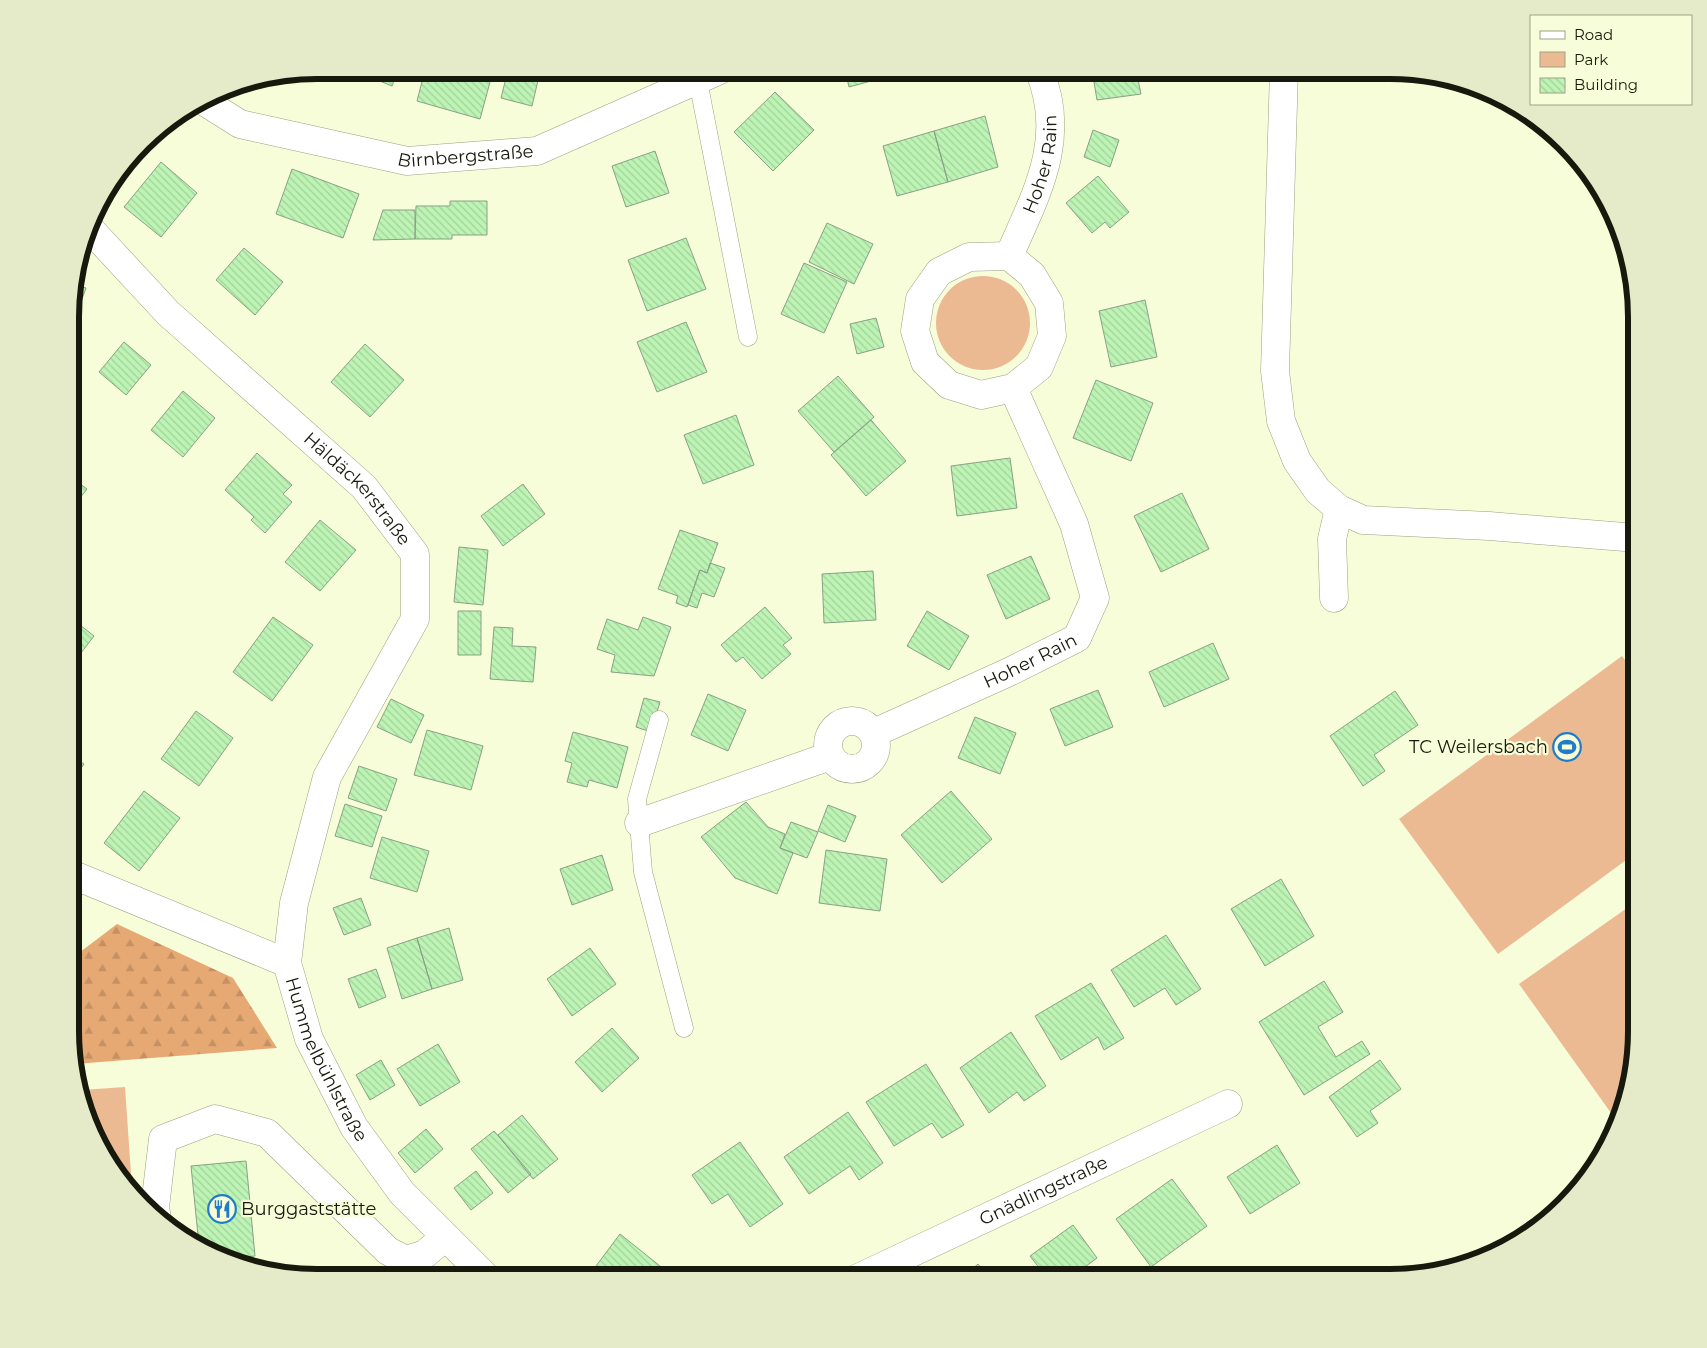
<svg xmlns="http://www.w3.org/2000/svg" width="1707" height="1348" viewBox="0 0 1707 1348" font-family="Montserrat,sans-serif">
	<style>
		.green { fill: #ecba92 }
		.forest { fill: url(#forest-firs) }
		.building { fill: url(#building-back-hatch); stroke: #89a185 }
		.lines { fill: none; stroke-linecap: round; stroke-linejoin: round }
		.service-casing { stroke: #9ca17f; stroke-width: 19 }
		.minor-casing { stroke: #9ca17f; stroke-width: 29 }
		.service { stroke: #fff; stroke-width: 18 }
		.minor { stroke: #fff; stroke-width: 28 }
		.labels { text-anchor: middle; stroke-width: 4.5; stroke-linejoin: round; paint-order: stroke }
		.street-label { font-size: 18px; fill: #17190c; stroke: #f7fdd8 }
		.poi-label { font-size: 18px; fill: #17190c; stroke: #f7fdd8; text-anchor: end }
		.rim { fill: none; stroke: #17190c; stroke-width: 6 }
	</style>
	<defs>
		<pattern id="forest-firs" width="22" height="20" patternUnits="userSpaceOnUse" patternTransform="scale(1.25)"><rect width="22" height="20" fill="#e7a974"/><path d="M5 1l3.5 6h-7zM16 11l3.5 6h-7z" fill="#c59163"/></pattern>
		<pattern id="building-back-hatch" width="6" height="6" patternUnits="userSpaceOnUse" patternTransform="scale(1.25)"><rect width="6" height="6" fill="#bdf4b5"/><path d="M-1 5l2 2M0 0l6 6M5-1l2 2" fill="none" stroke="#a2d19a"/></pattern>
	</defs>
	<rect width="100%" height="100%" fill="#f7fdd8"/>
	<path class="green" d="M936 323a47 47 0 1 1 94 0a47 47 0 1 1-94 0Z
		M1622,656L1637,676V852L1498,954L1399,819Z
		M1637,901L1636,1048L1620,1117L1616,1120L1519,984Z
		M125,1087L132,1188L96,1141L82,1090Z"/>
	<path class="forest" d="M117,924L233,978L277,1048L75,1064L71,1048V959Z"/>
	<path class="building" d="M353,70H398L392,86Z
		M425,70L493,71L480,119L417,101Z
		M508,70L539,76L532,106L501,98Z
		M845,70H896L897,74L849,87Z
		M1092,70H1136L1141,94L1097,100Z
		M775,92L814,130L773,171L734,132Z
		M985,116L998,167L948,182L934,131Z
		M1093,130L1119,140L1110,167L1084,157Z
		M934,131L948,182L897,196L883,146Z
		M655,151L669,193L626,207L612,166Z
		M161,162L197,193L161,237L124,207Z
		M292,169L359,194L343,238L276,214Z
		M1098,176L1129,212L1110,228L1105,222L1092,233L1066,203Z
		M450,201H487V235H452V239H415L416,206H450Z
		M383,210H415V239L373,240Z
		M827,223L873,244L854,284L809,262Z
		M686,238L706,289L647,311L628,260Z
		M244,248L283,282L255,315L216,280Z
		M804,263L847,282L824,333L781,314Z
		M73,283L86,288L72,327V284Z
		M1145,300L1157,357L1111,367L1099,311Z
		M876,318L884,347L857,354L850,324Z
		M686,322L707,372L657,392L637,342Z
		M124,342L151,365L126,395L99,372Z
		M365,344L404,380L370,417L331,382Z
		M838,376L874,417L834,452L798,411Z
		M1096,380L1153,403L1131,461L1073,438Z
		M183,391L215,418L183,457L151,430Z
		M736,415L754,465L703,484L684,435Z
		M871,420L906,461L866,496L831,455Z
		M257,453L292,485L283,494L292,502L265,533L251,520L254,517L225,490Z
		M1010,458L1017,508L957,516L951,466Z
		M72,478L87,489L72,508Z
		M523,484L545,514L503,546L481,516Z
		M1182,493L1209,549L1161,572L1134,516Z
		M320,520L356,550L320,591L285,562Z
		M680,530L718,543L707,573L700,570L687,607L676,603L678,596L658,589Z
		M459,547L488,550L483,605L454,602Z
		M1031,556L1050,599L1006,619L987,575Z
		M710,563L725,568L714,597L702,593L697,608L688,605L700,570L707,573Z
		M873,571L876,620L824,623L822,574Z
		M765,607L792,638L783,645L791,654L762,679L743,657L736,662L721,645Z
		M458,611H481V655H458Z
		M927,611L969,636L949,670L907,646Z
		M273,617L313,645L272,701L233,672Z
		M643,617L671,627L654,676L611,672L615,655L597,649L607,619L638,630Z
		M71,618L94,636L71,666Z
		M494,627L513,628L512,646L536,647L533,682L490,679Z
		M1213,643L1229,679L1164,707L1149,672Z
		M1098,690L1113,727L1065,746L1050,709Z
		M1395,691L1418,725L1374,755L1385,771L1363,786L1330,736Z
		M708,694L746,710L728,751L691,735Z
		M644,698L660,702L651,732L636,727Z
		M391,699L424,715L411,743L377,727Z
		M196,711L233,738L199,786L161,759Z
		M975,717L1016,733L1000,774L958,758Z
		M427,730L483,746L471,790L414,775Z
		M573,732L628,747L617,788L589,780L587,787L567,782L572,763L565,761Z
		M71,756L84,764L71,783Z
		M359,766L397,779L386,811L348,798Z
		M144,791L180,818L139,871L104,843Z
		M951,791L992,839L942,883L901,835Z
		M746,802L768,827L785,834L780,848L793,853L777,894L735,878L701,837Z
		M345,804L382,816L372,847L335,836Z
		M828,805L856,816L845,842L818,831Z
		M791,822L818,832L807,858L780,848Z
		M382,837L429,851L417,892L370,878Z
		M826,850L887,859L880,911L819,903Z
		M602,855L613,890L572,905L560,869Z
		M1281,879L1314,936L1265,966L1231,909Z
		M361,898L371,925L344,935L333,908Z
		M449,928L463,980L432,989L417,938Z
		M1166,935L1201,989L1176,1005L1165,988L1134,1007L1111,970Z
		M417,938L432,989L402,999L387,948Z
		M590,948L616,984L572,1016L547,979Z
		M376,969L386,997L359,1008L348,979Z
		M1324,981L1343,1012L1318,1027L1336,1057L1362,1041L1370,1054L1304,1095L1259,1022Z
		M1091,983L1124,1038L1104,1050L1098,1037L1061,1060L1035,1016Z
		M612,1028L639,1058L602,1092L575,1062Z
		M1011,1032L1046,1086L1024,1101L1017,1092L989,1113L960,1068Z
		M438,1044L460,1082L420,1106L397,1069Z
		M381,1060L395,1085L370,1100L356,1075Z
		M1380,1060L1401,1089L1370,1111L1378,1123L1357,1137L1329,1097Z
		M926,1064L964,1125L942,1138L932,1123L894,1146L866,1102Z
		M848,1112L883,1163L859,1180L850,1166L809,1194L784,1157Z
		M522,1115L558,1159L533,1179L498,1135Z
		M426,1129L443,1149L415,1173L398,1153Z
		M494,1131L531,1174L508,1193L471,1149Z
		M740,1142L783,1204L750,1227L728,1194L712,1204L692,1175Z
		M1277,1145L1300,1183L1250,1214L1227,1177Z
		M246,1161L255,1256L223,1259L199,1245L191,1166Z
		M476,1171L493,1193L471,1210L454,1188Z
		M1172,1179L1207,1226L1151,1267L1116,1219Z
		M1073,1225L1097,1258L1070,1278H1047L1030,1256Z
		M620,1234L670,1274L667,1278H587Z
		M978,1264L990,1278H962Z"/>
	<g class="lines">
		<defs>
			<path id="service" d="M698,81L748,337
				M659,720L637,799L643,872L684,1028"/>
			<g id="minor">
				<path d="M1284,70L1275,371L1281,421L1297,461L1318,491L1339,509L1363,520L1489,526L1637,538"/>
				<path id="s1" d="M205,102L240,124L407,161L537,151L720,70"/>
				<path id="s2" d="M91,230L168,313L364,487L415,554V619L327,777L294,903L287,963"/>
				<path d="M1009,256L1032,275L1049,303L1052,336L1039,367L1013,388L981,395L949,385L925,362L915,331L920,299L939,272L969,257Z"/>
				<path id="s3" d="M1009,256C1036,194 1068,139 1039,70"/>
				<path d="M1334,598L1332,539L1339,509"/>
				<circle cx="852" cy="745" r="24"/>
				<path id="s4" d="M874,733L1009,672L1077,638L1095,598L1074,524L1013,388"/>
				<path d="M639,823L830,756"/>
				<path id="s5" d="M71,874L287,963L309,1039L354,1127L402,1193L487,1278"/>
				<path d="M157,1219L155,1207L163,1139L215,1119L267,1133L388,1251L406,1260L425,1254L445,1237"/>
				<path id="s6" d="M858,1278L1228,1104"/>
			</g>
		</defs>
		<use href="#service" class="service-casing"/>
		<use href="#minor" class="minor-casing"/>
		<use href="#service" class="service"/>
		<use href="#minor" class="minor"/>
	</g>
	<defs>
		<symbol id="stadium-ring" viewBox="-11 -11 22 22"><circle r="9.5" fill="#f7fdd8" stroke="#207bc8" stroke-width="1.5"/><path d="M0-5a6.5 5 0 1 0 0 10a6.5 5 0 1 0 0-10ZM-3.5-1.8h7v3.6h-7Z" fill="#207bc8"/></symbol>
		<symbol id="restaurant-ring" viewBox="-11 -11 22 22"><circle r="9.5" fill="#f7fdd8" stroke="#207bc8" stroke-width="1.5"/><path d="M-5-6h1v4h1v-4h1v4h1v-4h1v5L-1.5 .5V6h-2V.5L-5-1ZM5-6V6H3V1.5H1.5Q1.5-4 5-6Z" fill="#207bc8"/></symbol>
	</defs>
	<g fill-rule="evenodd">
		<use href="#stadium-ring" x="1551" y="731" width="32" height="32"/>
		<use href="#restaurant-ring" x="206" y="1193" width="32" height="32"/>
	</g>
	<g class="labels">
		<g class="street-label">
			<text dy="6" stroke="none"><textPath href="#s1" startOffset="271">Birnbergstraße</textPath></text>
			<text dy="6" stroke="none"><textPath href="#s3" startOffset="98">Hoher Rain</textPath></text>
			<text dy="6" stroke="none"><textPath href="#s2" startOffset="372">Häldäckerstraße</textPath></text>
			<text dy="6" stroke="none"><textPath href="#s4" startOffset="172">Hoher Rain</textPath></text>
			<text dy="6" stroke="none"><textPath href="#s5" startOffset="338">Hummelbühlstraße</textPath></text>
			<text dy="6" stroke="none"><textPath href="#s6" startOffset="205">Gnädlingstraße</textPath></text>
		</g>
		<g class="poi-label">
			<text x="1548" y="753">TC Weilersbach</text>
			<text x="241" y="1215" text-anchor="start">Burggaststätte</text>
		</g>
	</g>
	<path d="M0 0H1707V1348H0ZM317 79H1390A238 238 0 0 1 1628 317V1031A238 238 0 0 1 1390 1269H317A238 238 0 0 1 79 1031V317A238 238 0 0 1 317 79Z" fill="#e5ebc8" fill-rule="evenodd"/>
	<path class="rim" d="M317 79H1390A238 238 0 0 1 1628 317V1031A238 238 0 0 1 1390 1269H317A238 238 0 0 1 79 1031V317A238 238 0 0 1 317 79Z"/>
	<rect x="1530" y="15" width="162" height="90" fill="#f7fdd8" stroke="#9da286"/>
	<rect x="1540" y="31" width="25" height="8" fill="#ffffff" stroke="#9da286"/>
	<text x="1574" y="40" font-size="15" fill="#17190c">Road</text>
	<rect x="1540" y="52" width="25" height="15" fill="#ecba92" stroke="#9da286"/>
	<text x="1574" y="65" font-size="15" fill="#17190c">Park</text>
	<rect x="1540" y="78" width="25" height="15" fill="url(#building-back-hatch)" stroke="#9da286"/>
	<text x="1574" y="90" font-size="15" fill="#17190c">Building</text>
</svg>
